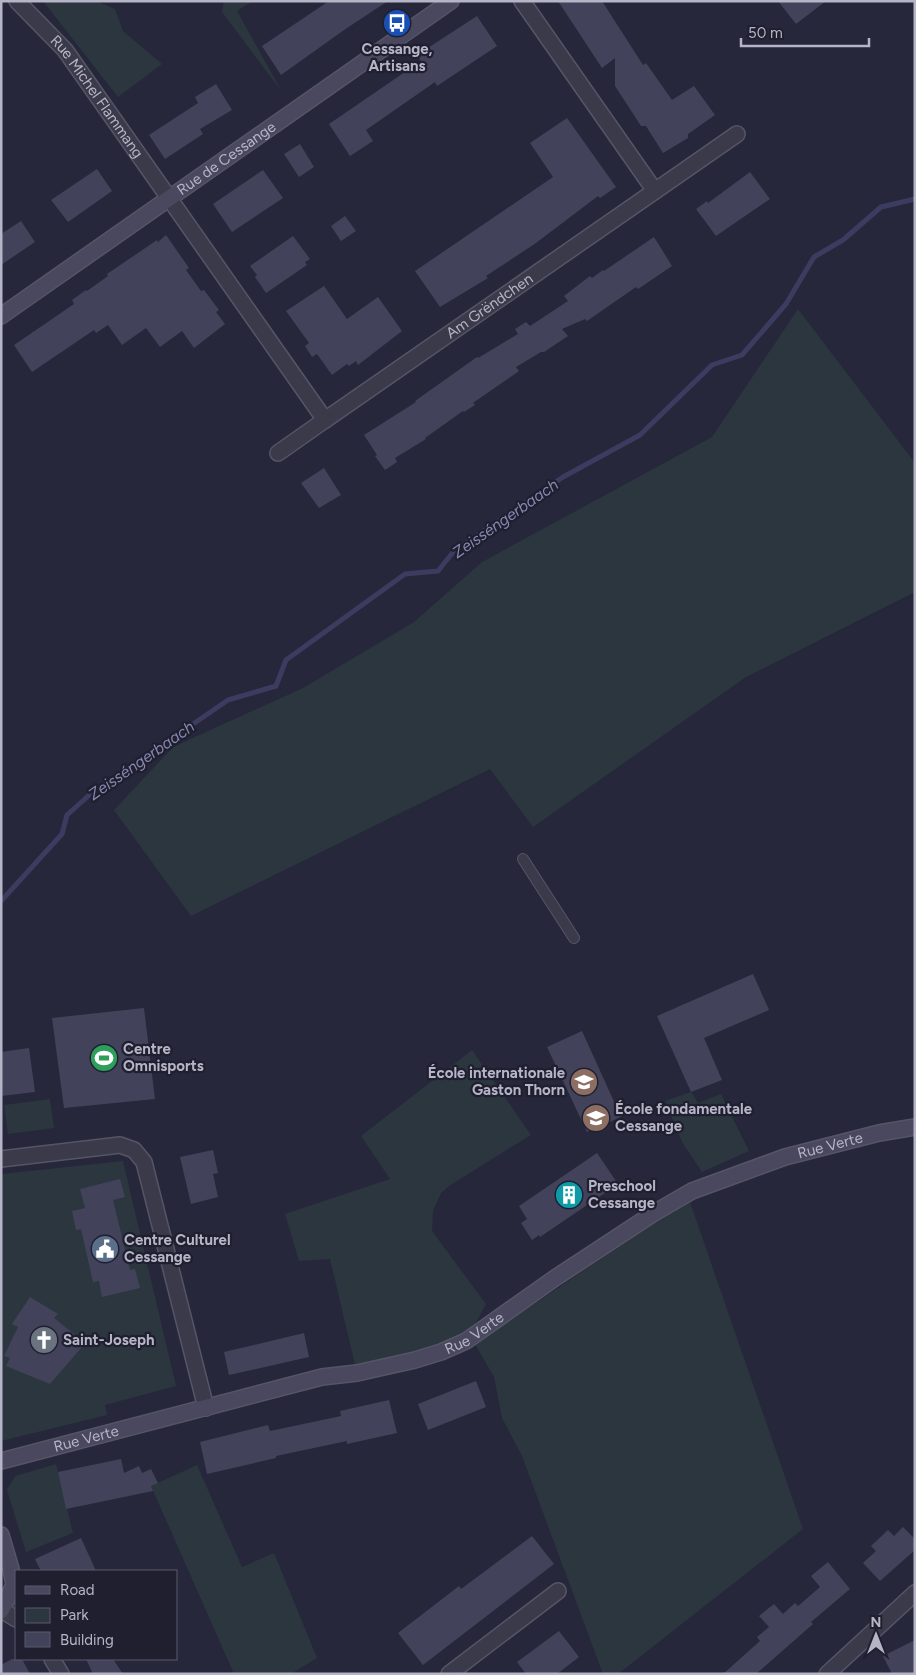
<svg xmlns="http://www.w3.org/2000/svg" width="916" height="1675" viewBox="0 0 916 1675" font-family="Figtree,sans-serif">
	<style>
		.green { fill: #2b363f }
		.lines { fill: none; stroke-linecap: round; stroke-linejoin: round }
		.stream { stroke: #3b3c60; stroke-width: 5 }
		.building { fill: #42435b }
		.lane-casing { stroke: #556; stroke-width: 12 }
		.street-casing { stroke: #556; stroke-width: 18 }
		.secondary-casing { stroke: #556; stroke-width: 18 }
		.lane { stroke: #3a3a4b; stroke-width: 10 }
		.street { stroke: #3a3a4b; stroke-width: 15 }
		.secondary { stroke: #49485e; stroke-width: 15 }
		.labels { text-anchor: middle; stroke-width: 4.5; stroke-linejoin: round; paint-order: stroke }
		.poi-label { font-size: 15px; font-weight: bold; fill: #b6b5c7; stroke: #1f1f30; text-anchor: start }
		.street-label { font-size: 15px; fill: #b6b5c7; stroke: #1f1f30 }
		.water-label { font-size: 16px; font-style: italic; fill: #8788b0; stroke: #1f1f30 }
	</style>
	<rect width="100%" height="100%" fill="#26273b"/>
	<path class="green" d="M43,1H96L115,9L123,31L162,64L118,97Z
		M224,1H253L237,11L282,92L222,12Z
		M798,309L915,463V592L746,677L533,827L490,769L191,916L114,810L173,747L303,688L414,622L482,562L712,437Z
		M472,1050L531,1135L449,1186L441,1193L433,1211L432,1231L486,1304L466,1341L357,1373L330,1259L299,1261L285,1214L390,1179L361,1136Z
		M691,1092L698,1103L721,1094L749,1151L702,1172L682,1142L665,1101Z
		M50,1099L54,1128L8,1134L4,1105Z
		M123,1161L176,1386L105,1405L107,1415L1,1441V1174Z
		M690,1202L803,1529L618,1674H603L522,1456L502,1418L494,1377L475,1344L651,1225Z
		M56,1464L73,1533L26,1552L7,1490L15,1476Z
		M197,1465L242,1567L274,1553L317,1658L291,1674H234L151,1486Z"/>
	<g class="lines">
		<path class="stream" d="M1,901L62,834L67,815L96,789L141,764L151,753L228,700L276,686L286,660L405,574L438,571L454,551L563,477L640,435L712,365L742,355L786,304L814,257L843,240L881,207L915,199"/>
	</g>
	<path class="building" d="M329,1H388L344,30L281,75L262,46Z
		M558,1H602L643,65L646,63L672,100L694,86L715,115L688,134V138L663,153L646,126H641L615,86V58L602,68Z
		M778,1H826L796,24Z
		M477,16L497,46L437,86L435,82L366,130L373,141L350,156L329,124L421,61L417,55Z
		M216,84L232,110L200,129L203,134L165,159L149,135L198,103L195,97Z
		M567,118L616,187L600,198L598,196L536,243L486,276L488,278L440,307L415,271L553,177L530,143Z
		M300,144L314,167L299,177L284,154Z
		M97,169L112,191L68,222L51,200Z
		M263,170L283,198L232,232L213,204Z
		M750,172L770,199L716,236L696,209L707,201L708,203Z
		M345,216L356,231L341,241L331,226Z
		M21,221L35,242L1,265V234Z
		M166,235L189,268L186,270L201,291L204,290L219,310L216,312L225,324L194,348L182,331L160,347L146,328L122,345L108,325L96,333L94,330L32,372L14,345L74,304L72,300L86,290L87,291L108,276L107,274L157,240L158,242Z
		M293,236L310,259L305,262L307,265L266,293L255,277L257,275L250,266Z
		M654,237L672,266L638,289L636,287L587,321L585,319L562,329L568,336L544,352H541L516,367L519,371L473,403L475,405L464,412L463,411L425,438L426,439L395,458L397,462L385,470L375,456L377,455L364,435L416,402L415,401L477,357L478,358L518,334L515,329L526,322L530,326L568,301L564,296L590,276L592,278L603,270L604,271Z
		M324,286L347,319L378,297L402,331L358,365L356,361L349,366L347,364L332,375L317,354L312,357L305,346L309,343L286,311Z
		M324,468L341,495L319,508L301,483Z
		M753,974L769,1010L704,1038L722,1080L691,1092L657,1016Z
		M144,1008L155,1099L64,1108L52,1018Z
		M582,1031L621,1117L587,1132L547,1047Z
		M29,1048L35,1092L1,1096V1052Z
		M213,1150L218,1173L213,1174L218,1197L191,1204L180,1157Z
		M597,1153L618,1184L540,1237L539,1235L532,1240L521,1223L527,1219L519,1206Z
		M120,1179L125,1197L113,1200L130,1270L135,1269L140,1288L102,1297L99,1281L93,1282L81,1229L76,1230L72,1211L85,1208L80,1189Z
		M30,1297L58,1314L54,1318L79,1338L75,1342L82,1347L50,1384L6,1366L10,1358L4,1356L18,1327L12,1324Z
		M304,1333L309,1357L229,1375L224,1352Z
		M476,1381L486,1407L428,1430L418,1404Z
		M389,1400L397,1433L347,1444V1441L276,1456V1458L207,1474L200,1442L268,1425L270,1431L341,1416L340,1411Z
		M121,1459L124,1473L139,1466L142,1473L151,1469L158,1483L151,1486L153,1491L66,1509L58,1472Z
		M903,1527L915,1539V1550L880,1581L863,1563L876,1551L871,1546L888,1530L894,1536Z
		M532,1536L554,1564L423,1665L398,1633L459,1586L461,1589Z
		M81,1538L96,1571H41L35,1559Z
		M828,1562L850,1589L811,1622L813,1624L756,1674H723L760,1641L757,1637L769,1627L759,1616L774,1604L783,1614L795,1603L798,1606L820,1587L811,1576Z
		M559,1631L579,1657L557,1674H526L517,1662Z
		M915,1640V1674H892L883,1656Z
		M12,1659H22L30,1674H1V1665Z
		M86,1659H113L123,1674H93Z"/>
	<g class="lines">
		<defs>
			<path id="lane" d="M523,859L574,938"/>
			<g id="street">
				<path id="s1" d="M17,1L65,50L325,420L655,191L522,1"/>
				<path d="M655,191L737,134"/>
				<path d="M278,453L325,420"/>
				<path d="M1,1159L120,1145L134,1150L144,1162L206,1408"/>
				<path d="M2,1610L16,1619"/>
				<path d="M52,1659L61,1674"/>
				<path d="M449,1674L558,1591"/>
				<path d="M827,1674L915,1593"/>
			</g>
			<g id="secondary">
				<path id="s2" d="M1,316L451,1"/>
				<path id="s3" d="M1,1461L322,1377L357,1373L415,1360L441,1352L466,1341L555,1278L654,1213L692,1191L785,1157L879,1133L915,1127"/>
				<path d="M1,1535L11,1569L14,1585L1,1611"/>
			</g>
		</defs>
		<use href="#lane" class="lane-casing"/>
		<use href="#street" class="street-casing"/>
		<use href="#secondary" class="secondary-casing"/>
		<use href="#lane" class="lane"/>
		<use href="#street" class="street"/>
		<use href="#secondary" class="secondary"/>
	</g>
	<defs>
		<symbol id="bus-disc" viewBox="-11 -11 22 22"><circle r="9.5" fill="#1a4fb4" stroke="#1f1f30"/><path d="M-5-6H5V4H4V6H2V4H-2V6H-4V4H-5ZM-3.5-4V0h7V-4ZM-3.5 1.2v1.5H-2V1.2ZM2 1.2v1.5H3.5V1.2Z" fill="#fff"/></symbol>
		<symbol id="stadium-disc" viewBox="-11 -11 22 22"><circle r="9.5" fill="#2e9e5b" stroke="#1f1f30"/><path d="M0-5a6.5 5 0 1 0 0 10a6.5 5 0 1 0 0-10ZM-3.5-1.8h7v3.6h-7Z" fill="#fff"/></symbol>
		<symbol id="school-disc" viewBox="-11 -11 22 22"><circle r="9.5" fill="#8d6e63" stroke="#1f1f30"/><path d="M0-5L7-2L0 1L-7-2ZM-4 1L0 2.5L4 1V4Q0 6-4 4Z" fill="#fff"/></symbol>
		<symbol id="building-disc" viewBox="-11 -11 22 22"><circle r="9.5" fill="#0f9aa8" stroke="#1f1f30"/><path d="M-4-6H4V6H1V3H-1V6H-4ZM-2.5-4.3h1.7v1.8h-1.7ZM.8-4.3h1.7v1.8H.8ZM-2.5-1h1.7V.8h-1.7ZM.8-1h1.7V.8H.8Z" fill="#fff"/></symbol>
		<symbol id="civic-disc" viewBox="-11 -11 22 22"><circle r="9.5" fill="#5c6f8a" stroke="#1f1f30"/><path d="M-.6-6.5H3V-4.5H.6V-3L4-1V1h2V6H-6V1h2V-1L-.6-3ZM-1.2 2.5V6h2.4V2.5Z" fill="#fff"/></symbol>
		<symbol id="church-disc" viewBox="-11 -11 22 22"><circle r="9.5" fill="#6b7280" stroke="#1f1f30"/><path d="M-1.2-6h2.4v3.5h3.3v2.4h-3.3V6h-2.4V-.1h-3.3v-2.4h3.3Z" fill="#fff"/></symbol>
	</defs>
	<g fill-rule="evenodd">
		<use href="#bus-disc" x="381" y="7" width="32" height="32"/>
		<use href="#stadium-disc" x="88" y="1042" width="32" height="32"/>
		<use href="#school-disc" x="568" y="1066" width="32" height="32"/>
		<use href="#school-disc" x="580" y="1102" width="32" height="32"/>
		<use href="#building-disc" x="553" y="1179" width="32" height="32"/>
		<use href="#civic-disc" x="89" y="1233" width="32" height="32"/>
		<use href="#church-disc" x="28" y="1324" width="32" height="32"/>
	</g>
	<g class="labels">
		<g class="poi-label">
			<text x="397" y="54" text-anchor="middle">Cessange,<tspan x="397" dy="17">Artisans</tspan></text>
			<text x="123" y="1054">Centre<tspan x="123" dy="17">Omnisports</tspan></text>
			<text x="565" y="1078" text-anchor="end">École internationale<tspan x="565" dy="17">Gaston Thorn</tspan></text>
			<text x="615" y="1114">École fondamentale<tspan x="615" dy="17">Cessange</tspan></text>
			<text x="588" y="1191">Preschool<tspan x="588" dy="17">Cessange</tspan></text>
			<text x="124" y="1245">Centre Culturel<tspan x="124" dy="17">Cessange</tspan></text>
			<text x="63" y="1345">Saint-Joseph</text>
		</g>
		<g class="street-label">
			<text dy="5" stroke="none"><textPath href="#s1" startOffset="125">Rue Michel Flammang</textPath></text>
			<text dy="5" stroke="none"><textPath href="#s2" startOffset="275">Rue de Cessange</textPath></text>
			<text dy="5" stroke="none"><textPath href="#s1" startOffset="721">Am Grëndchen</textPath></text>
			<text dy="5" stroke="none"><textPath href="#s3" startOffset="898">Rue Verte</textPath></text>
			<text dy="5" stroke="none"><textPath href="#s3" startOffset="492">Rue Verte</textPath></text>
			<text dy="5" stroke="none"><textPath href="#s3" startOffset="88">Rue Verte</textPath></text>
		</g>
		<g class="water-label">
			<text transform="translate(505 518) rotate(-35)" y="6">Zeisséngerbaach</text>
			<text transform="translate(141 760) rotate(-35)" y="6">Zeisséngerbaach</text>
		</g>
	</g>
	<rect width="916" height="1675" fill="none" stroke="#b6b5c7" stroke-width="5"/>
	<rect x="15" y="1570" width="162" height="90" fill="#1f1f30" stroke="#5b5b6c"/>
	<rect x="25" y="1586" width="25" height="8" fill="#49485e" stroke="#5b5b6c"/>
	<text x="60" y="1595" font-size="15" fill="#b6b5c7">Road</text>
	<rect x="25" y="1608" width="25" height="15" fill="#2b363f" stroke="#5b5b6c"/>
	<text x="60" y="1620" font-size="15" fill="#b6b5c7">Park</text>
	<rect x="25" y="1632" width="25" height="15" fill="#42435b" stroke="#5b5b6c"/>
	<text x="60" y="1645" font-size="15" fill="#b6b5c7">Building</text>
	<g transform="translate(876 1635)" stroke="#1f1f30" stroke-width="4" paint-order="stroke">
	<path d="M0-4L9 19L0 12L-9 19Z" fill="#b6b5c7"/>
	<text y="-8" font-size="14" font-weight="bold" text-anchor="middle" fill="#b6b5c7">N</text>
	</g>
	<path d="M741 38v8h128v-8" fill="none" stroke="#b6b5c7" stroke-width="2.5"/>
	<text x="748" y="38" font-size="15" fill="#b6b5c7" stroke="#1f1f30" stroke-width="4" paint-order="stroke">50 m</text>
</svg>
